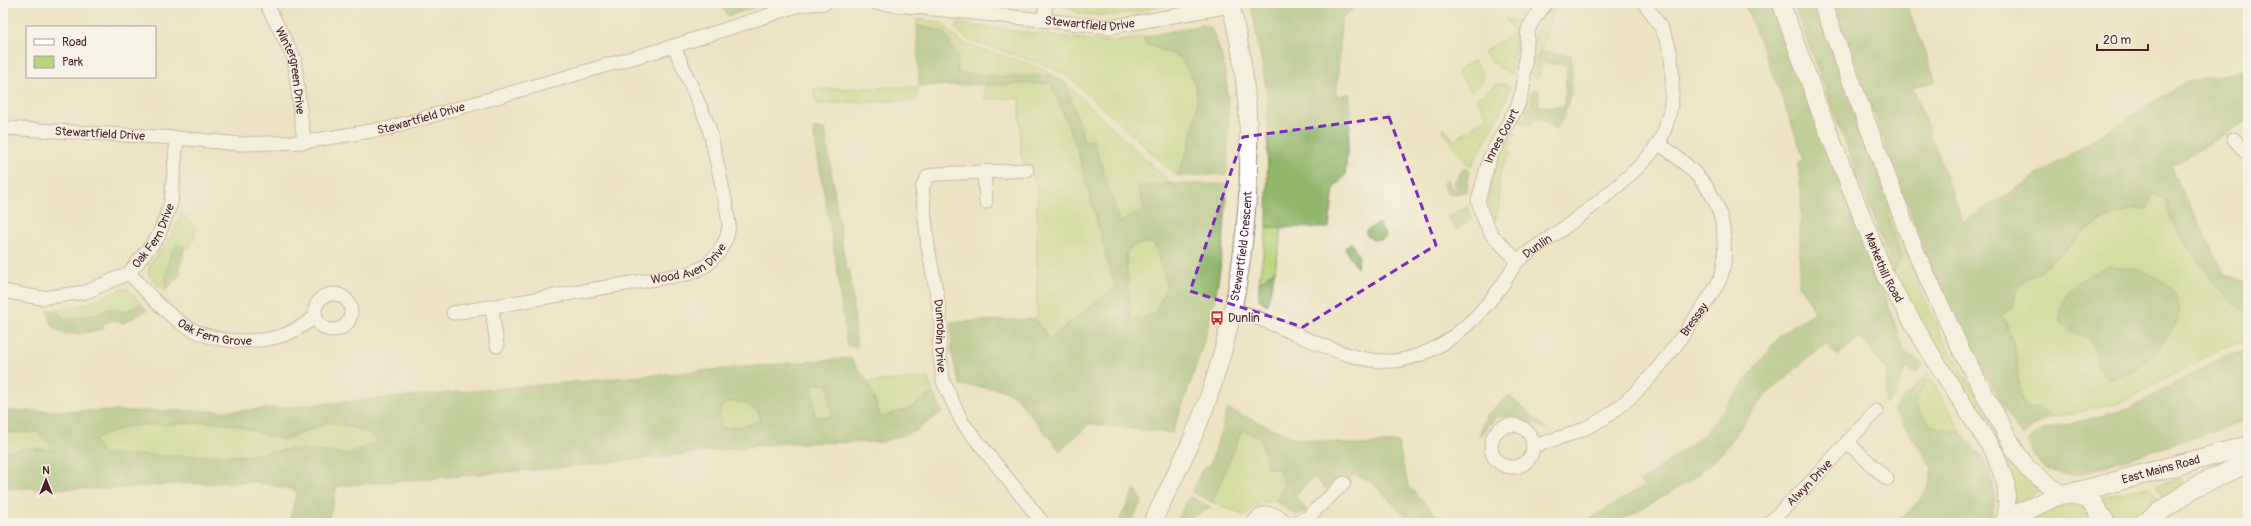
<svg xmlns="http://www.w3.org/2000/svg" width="2251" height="526" viewBox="0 0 2251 526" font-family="Pangolin,sans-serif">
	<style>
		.green { fill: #b7d57c; stroke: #807a54 }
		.forest { fill: #91b66c; stroke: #6e6a4c; fill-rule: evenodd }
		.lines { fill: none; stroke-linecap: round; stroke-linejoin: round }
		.minor-casing { stroke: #9c8177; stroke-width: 15 }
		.tertiary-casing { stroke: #9c8177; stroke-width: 19 }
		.secondary-casing { stroke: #9c8177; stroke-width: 21 }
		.minor { stroke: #fff; stroke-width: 13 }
		.tertiary { stroke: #fff; stroke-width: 17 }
		.secondary { stroke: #fff; stroke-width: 19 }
		.marked { fill: none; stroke: #7b2cbf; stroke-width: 3; stroke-dasharray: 8 5; stroke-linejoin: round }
		.labels { text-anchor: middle; stroke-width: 3.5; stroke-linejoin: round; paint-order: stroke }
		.street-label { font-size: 12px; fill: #4a1f2b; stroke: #f7f3e8 }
		.poi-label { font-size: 12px; fill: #4a1f2b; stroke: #f7f3e8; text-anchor: start }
	</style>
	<rect width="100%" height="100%" fill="#f7f3e8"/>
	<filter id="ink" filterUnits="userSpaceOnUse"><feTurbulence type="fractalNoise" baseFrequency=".025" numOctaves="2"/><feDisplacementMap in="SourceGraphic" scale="8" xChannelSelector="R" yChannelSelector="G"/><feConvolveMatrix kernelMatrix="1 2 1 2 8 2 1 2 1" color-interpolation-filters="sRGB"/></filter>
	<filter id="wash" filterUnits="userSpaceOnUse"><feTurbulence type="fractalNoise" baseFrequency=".012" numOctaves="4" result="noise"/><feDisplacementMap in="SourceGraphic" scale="16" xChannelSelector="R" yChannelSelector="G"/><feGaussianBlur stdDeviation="0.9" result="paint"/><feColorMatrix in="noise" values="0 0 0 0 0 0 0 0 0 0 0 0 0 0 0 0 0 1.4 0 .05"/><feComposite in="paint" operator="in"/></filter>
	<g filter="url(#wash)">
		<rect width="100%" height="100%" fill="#ede3c3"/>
		<path class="green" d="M1062,3H1168L1167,5C1140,11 1084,26 1062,3Z
			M1558,3H1563L1553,10L1540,52L1536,58V79L1530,74C1533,52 1533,12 1558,3Z
			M917,19L943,23L955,37L965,44L1042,68L1054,76L1004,77L958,73L957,57L933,29L917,26Z
			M1505,19L1518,21L1511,74L1493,63L1484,52L1514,32Z
			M958,24L1099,41H1122L1143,37L1146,44L1180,57C1185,66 1194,78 1196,88C1200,116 1189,150 1177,176L1068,76L1051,67L966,39L955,27Z
			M1473,61C1486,74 1487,81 1471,91L1457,72Z
			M1051,83L1076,145L1115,288L1049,339L1035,319L1037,317V185L1021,157L1020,98L985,99V85Z
			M1065,83L1172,184L1138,187L1144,209L1120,223L1093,139L1083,142L1081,129Z
			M1497,84H1506L1510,87L1500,114L1472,165L1467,163L1442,130L1444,127L1454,141L1487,116L1476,99Z
			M917,87V100L816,104L814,89Z
			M1535,90L1532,102L1522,123L1520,118L1530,92Z
			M1518,133L1508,149L1511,153C1508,159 1502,166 1500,173C1496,188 1503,206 1495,219L1488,201L1492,174L1499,156L1512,134Z
			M2152,193L2165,199C2167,204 2168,211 2170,216C2181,238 2227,307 2248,313V341L2224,347L2120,403L2052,417L2039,407L2026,409L2020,394L2015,347L2009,334L2006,321L2000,315L2013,307L2016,291L2027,279L2043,269L2087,229L2100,221L2133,209L2148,208Z
			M1892,211L1919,285L1943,340L2010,452L2003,455L1926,333L1894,273L1900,258L1886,214Z
			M181,214C198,225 199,231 189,248L177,244L165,280L166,290L164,291L149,276V266L173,233Z
			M1267,227L1282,228L1275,270L1259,283Z
			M1154,242L1167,286L1155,313L1131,323L1126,252L1134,245Z
			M124,288L128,289L141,304L127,311L107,309L98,315L63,320L57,309L78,307Z
			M1928,373L1961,432L1931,426L1914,404L1926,382L1922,379Z
			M928,378L933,393L912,407L881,418L868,382Z
			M828,383L833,418L814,417L812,384Z
			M727,402H743L758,411L761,422L739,427L721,429L720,409Z
			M216,422L235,425L283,440L329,422L366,431L379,442L347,454L291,449L245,456L103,455L93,438L128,426Z
			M1242,430L1259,436L1266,458V468H1278C1286,484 1285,486 1275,501C1261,503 1255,502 1246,516L1212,502Z
			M3,432H37L56,450L25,448L3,452Z
			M2014,458L2027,478L2041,491L2015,503L2006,461Z
			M2181,479L2184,485L2165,498L2156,485Z
			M2149,486L2161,502L2132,523H2116L2113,513L2099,498Z
			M2069,506L2087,509L2097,523H2026L2051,508Z"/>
		<path class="forest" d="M729,3H768L728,16L722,8Z
			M1251,3H1359L1341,20L1337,97L1350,93V126L1345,175L1334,188L1329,228L1267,227L1268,98Z
			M1744,3H1773L1888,304L1905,354L1922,363L1921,368L1915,373L1907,369L1903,373L1896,396L1885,403L1887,372L1860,337L1837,356L1826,344L1800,365L1761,400L1722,453L1690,481L1617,523H1583L1644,486L1640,482L1704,435L1782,333L1815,311L1799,285L1801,193L1798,163L1804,159L1781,94Z
			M1793,3H1815L1892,211L1887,214L1900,258L1894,273Z
			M1833,3H1906L1936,81L1913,88L1963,222L2187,81L2248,70V120L2170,167L2225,274L2248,283V313C2227,307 2181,238 2170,216C2167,211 2167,204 2165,199L2153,193L2148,208L2133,209L2100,221L2087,230L2043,269L2027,279L2016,291L2013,307L2000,315L2006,321L2009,334L2015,347L2020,394L2026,409L2039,407L2052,417L2036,424L2022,437L1956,324L1927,258Z
			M1202,25L1210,27C1233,68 1229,128 1227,174L1177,176C1189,150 1200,116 1196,88C1194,78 1185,66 1180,57L1146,44L1143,37Z
			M917,26L944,32L957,57L958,73L1004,77L1054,76L1065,83L1081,129L1083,142L1093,139L1120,223L1144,209L1138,187L1163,184H1227C1225,214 1224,245 1219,275C1211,329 1191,382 1172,433L1089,424L1060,451L1015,396L1000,389L960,385L952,354L951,322L1035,319L1049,339L1115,288L1076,145L1051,83L919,86ZM1154,243L1167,286L1155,313L1131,323L1126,252L1134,245Z
			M1540,52L1571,55C1573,81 1572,108 1556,129L1536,116L1530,126L1522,123L1532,102L1535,90H1539V106L1564,107L1567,65L1542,63L1540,76L1536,79V58Z
			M813,129H825L846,270H850L857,347L847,346L836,261Z
			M1466,168L1470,170L1466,192L1449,195L1442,184L1447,180L1454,191L1457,189L1453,182L1460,177L1458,173Z
			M1467,206L1473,218L1456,230L1447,217Z
			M1378,223L1386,237L1382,239L1372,240L1365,232Z
			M1351,242L1359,257L1357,268L1345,248Z
			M177,244L185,246L179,269L182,272L166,290C165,274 167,256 177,244Z
			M2111,266C2124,268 2139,269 2150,274C2157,277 2165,282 2170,288C2190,311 2174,328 2158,348C2144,364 2131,377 2108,378L2097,366L2095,351L2089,339L2069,330L2061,322C2058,288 2084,276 2111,266Z
			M1275,270L1267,305L1259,299V283Z
			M141,304L147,310L124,323L113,320L102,324L104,329C80,333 51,344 48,310L57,309L63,320L98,315L107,309L127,311Z
			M2248,350V420L2077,475C2044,471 2041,471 2027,441L2043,430L2129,409L2225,356Z
			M850,358L868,382L881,418L912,407L933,393L942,412L916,431L882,442L784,443L566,467L337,486L328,523H289L297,491L257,482L177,484L108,489L3,488V452L25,448L55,450L37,432H3V411H239ZM812,384H828L832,417H815ZM727,402H743L758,411L761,421L739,427L721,428L720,409ZM216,422L235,425L283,440L329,422L366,431L379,442L347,454L291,449L245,456L104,455L94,439L128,426Z
			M1922,379L1926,382L1914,404L1931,426L1961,432C1970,442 1979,453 1986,464C1994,477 1999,511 1988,523H1896C1918,501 1927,499 1932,467L1893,409Z
			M1509,396L1547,429L1513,416L1497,417L1479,436L1486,415Z
			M1228,409L1294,438L1359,445L1398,442L1408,486L1445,523H1413L1371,482L1354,475L1348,481L1341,476L1326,489L1314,477L1295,496L1307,511L1296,515L1275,501C1285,486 1286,484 1278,468H1266V458L1259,437L1242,430L1212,502L1192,492L1202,470L1210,465Z
			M1135,489L1142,500L1131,523H1118Z
			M1191,497L1211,507L1187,520L1186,523H1176L1188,498Z"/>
	</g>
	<g filter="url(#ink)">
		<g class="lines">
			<defs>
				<g id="minor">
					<path id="s1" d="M266,3L294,58L304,142"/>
					<path id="s2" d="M876,3L1110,27L1231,6"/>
					<path d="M1044,19L1046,3"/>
					<path id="s3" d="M3,128L177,138L240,144L304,142L389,128L674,46L800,5L825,3"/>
					<path d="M2234,139L2248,155"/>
					<path id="s4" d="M1027,170L937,174L928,176L922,188L928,247L939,306L941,327L939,347L943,381L962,422L1043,523"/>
					<path d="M984,171L986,202"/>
					<path id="s5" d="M1518,261L1492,235L1483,217L1478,201L1490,157L1518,105L1523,88L1528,30L1533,20L1546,3"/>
					<path id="s6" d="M129,273C163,309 185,339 239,341C253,341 271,340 284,335C295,331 306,323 316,317"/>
					<path id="s7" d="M3,291L41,298L86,292L129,273L158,237L171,203L177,138"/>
					<circle cx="333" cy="312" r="18"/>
					<path d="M492,308L497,346"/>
					<path id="s8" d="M1234,310C1284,323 1354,372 1406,359C1445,350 1477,319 1500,288C1507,279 1511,268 1519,260C1530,250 1545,241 1557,233C1586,212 1639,173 1658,144C1667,129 1672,106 1672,89C1674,49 1668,34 1644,3"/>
					<path id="s9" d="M453,313L691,273L707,265L719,252L727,237L729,224L726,204L709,127L674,46"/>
					<circle cx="1512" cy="446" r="21"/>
					<path d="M1847,442L1887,479"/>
					<path id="s10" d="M1533,446C1549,441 1564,437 1579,431C1626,412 1660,368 1688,328C1699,312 1713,295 1721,277C1725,265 1725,254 1724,241C1723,194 1695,169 1658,143"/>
					<path d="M1253,523C1261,510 1277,511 1286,523"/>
					<path d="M1295,523L1308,517L1344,483"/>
					<path id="s11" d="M1769,523L1809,484L1876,411"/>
				</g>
				<g id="tertiary">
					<path id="s12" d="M1781,3L1820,111L1886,277L1933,357L1995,454L2006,484L2007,519"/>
					<path d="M1822,3L1913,246L1961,350L2016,452L2028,469L2061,494"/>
					<path id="s13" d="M1152,523C1172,481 1194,440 1209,396C1250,277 1263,126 1230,3"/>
				</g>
				<g id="secondary">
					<path id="s14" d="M2073,493L2248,446"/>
					<path d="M2003,523L2007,519L2061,494L2073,493L2091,501L2106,523"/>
					<path d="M2144,523L2195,487L2248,463"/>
				</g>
			</defs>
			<use href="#minor" class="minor-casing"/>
			<use href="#tertiary" class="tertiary-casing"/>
			<use href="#secondary" class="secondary-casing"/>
			<use href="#minor" class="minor"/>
			<use href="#tertiary" class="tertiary"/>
			<use href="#secondary" class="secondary"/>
		</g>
	</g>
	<path d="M0 0H2251V526H0ZM1389,117L1436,245L1303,327L1190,291L1243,137Z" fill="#ede3c3" fill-opacity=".55" fill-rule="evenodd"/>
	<path class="marked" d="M1389,117L1436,245L1303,327L1190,291L1243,137Z"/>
	<defs>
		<symbol id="bus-bare" viewBox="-9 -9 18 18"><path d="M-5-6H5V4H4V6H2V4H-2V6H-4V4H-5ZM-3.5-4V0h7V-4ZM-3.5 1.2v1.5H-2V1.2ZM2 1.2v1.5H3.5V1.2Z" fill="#c8321e" stroke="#f7f3e8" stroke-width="2.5" paint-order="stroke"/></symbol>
	</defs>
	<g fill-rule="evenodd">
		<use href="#bus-bare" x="1207" y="308" width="20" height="20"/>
	</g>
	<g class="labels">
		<g class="street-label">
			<text dy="4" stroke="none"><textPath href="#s2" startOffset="215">Stewartfield Drive</textPath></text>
			<text dy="4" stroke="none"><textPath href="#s1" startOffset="73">Wintergreen Drive</textPath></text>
			<text dy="4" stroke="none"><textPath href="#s3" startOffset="421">Stewartfield Drive</textPath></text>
			<text dy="4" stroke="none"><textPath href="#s3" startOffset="97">Stewartfield Drive</textPath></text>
			<text dy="4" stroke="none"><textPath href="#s5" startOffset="143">Innes Court</textPath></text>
			<text dy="4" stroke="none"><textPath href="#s7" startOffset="176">Oak Fern Drive</textPath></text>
			<text dy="4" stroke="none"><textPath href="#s13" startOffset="293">Stewartfield Crescent</textPath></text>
			<text dy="4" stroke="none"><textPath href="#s8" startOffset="358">Dunlin</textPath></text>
			<text dy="4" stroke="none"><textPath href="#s9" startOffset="243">Wood Aven Drive</textPath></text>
			<text dy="4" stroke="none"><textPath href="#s12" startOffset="284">Markethill Road</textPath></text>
			<text dy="4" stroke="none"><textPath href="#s10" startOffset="211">Bressay</textPath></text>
			<text dy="4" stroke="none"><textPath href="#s6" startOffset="108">Oak Fern Grove</textPath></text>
			<text dy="4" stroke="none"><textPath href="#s4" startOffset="262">Dunrobin Drive</textPath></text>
			<text dy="4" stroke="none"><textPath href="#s14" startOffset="91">East Mains Road</textPath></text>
			<text dy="4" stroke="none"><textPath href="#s11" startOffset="57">Alwyn Drive</textPath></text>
		</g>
		<g class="poi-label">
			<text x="1228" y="322">Dunlin</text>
		</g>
	</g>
	<rect width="2251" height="526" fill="none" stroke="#f7f3e8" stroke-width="16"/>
	<rect x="26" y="26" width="130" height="52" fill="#f7f3e8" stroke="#b29e9c"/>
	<rect x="34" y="39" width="20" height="6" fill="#ffffff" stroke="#b29e9c"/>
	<text x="62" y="46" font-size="12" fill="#4a1f2b">Road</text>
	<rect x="34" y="56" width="20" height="12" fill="#b7d57c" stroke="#b29e9c"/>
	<text x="62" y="66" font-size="12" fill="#4a1f2b">Park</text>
	<g transform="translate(46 480)" stroke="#f7f3e8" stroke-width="3" paint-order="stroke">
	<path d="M0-3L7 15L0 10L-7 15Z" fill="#4a1f2b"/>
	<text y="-6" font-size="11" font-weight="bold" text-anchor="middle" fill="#4a1f2b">N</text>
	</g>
	<path d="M2097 44v6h51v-6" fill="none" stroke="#4a1f2b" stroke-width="2"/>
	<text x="2103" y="44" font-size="12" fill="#4a1f2b" stroke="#f7f3e8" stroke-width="3" paint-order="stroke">20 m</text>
</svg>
